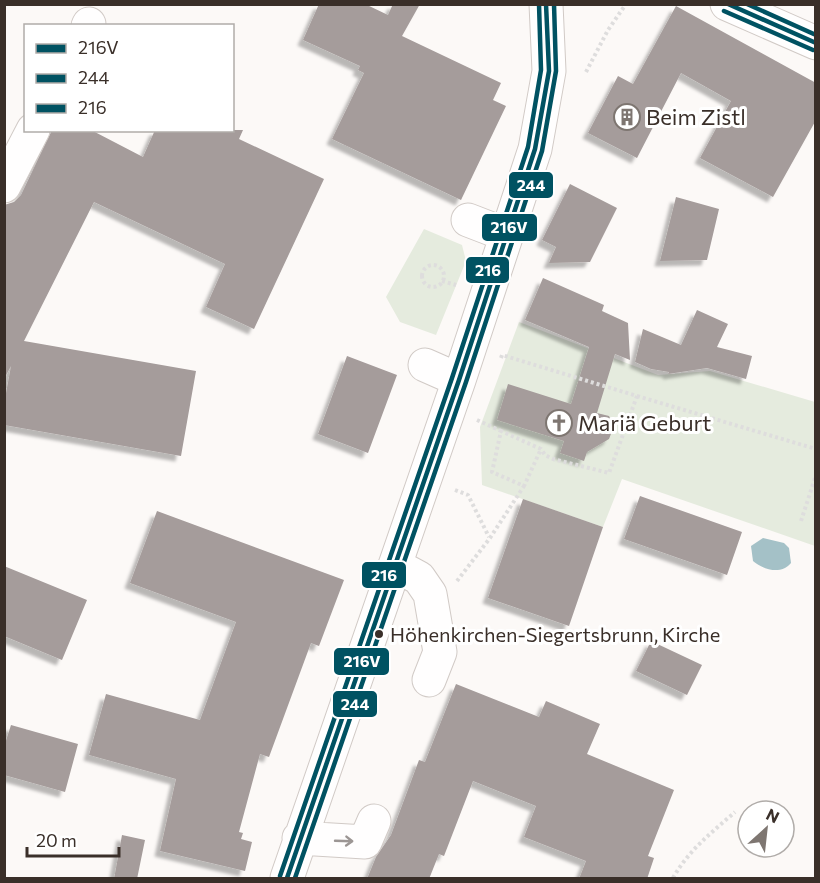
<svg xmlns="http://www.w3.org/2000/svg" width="820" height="883" viewBox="0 0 820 883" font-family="Commissioner,sans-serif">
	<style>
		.green { fill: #e5ebde }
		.water { fill: #a4c1c7 }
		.building { fill: #a59c9b; filter: url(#shadow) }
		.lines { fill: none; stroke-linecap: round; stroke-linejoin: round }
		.minor-casing { stroke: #d1cac6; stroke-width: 35 }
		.path { stroke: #dedddd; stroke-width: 4; stroke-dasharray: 3 3; stroke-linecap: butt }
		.minor { stroke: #fffefe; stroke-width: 33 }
		.bus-1-casing { stroke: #fff; stroke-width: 9 }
		.bus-2-casing { stroke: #fff; stroke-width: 9 }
		.bus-3-casing { stroke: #fff; stroke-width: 9 }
		.bus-1 { stroke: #005262; stroke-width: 4.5 }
		.bus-2 { stroke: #005262; stroke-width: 4.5 }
		.bus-3 { stroke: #005262; stroke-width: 4.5 }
		.oneway { stroke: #9c9694 }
		.bus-dot { fill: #3a2f29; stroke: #fff; stroke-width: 2 }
		.labels { text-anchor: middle; stroke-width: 6; stroke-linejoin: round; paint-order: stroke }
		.bus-label { font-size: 20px; fill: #3a2f29; stroke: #fff; text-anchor: start }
		.poi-label { font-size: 22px; fill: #3a2f29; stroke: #fff; text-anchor: start }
		.line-badge { stroke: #fff; stroke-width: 2 }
		.badge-label { font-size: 16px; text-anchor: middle; font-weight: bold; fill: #fff }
	</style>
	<defs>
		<filter id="shadow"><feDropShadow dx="-5.5" dy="5.5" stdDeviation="1.5" flood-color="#0004"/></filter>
	</defs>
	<rect width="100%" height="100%" fill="#fcf9f7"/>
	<path class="green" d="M424,229L462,245L466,261L436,335L400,322L386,297Z
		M519,322L658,375L710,371L815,402V546L622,479L603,527L482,485L480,427Z"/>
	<path class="water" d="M763,538L784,543L789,548L791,563C781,575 764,570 753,561L751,546Z"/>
	<path class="building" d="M319,4H365L388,15L393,4H420L402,36L501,83L493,100L506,106L461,200L332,139L364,73L358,70L360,66L303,40Z
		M676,6L816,83V120L773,197L700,158L731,101L681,73L637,158L588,133L618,76L633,84Z
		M52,130H91L143,157L155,130H243L239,139L324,179L254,329L206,307L225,264L94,202L24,341L196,371L181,456L4,425V404L11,366L4,379V205L14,202L21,195Z
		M570,184L617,208L590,262L549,263L556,247L542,240Z
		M676,197L719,209L707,260L660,261Z
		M543,278L604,305L602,311L628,323L630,360L615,354L597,413L609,416L614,426L609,439L587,452L584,461L560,453L564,441L497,420L508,384L571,404L589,347L525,320Z
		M697,310L728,324L717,347L752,356L746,379L707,368L668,374L669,372L651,369L635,362L643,329L681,345Z
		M347,356L397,375L368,453L318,434Z
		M640,496L742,532L727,575L624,539Z
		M523,499L603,527L569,626L488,598Z
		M157,511L344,580L319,646L311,643L269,757L260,754L239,832L243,833L241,839L252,842L245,871L160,851L176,779L89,755L106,694L200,720L236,622L130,583Z
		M4,566L87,600L62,660L4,636Z
		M651,641L702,665L687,695L636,671Z
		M456,684L539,717L546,701L600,724L587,754L674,790L648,856L654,858L647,879H579L586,861L524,837L536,806L473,781L444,856L439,854L429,879H367L376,857L391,835L419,760L425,762Z
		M11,725L78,744L65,792L4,775V747Z
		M122,835L145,840L137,879H114Z"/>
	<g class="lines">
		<defs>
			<path id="minor" d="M727,4L816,43
				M88,26L89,24
				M4,186L33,130
				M468,220L507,235
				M425,365L459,380
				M395,565L419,578L430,594L440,652L429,680
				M299,838L365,842L374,821
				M287,878L459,380L535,149L549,71L546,4"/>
		</defs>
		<use href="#minor" class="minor-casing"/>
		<path class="path" d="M586,72L608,30L626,4
			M422 276a11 11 0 1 1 22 0a11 11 0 1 1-22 0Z
			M442,281L456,285
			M501,358L502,355L637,396L609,473L553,459L545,455L541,449L501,431L492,472L524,486L541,449
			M637,396L816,449
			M477,420L501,431
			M455,490L468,495L489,537
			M801,521L816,475
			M457,581L490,538L524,486
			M673,878C688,851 712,832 735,812"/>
		<use href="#minor" class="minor"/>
		<defs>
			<path id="bus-1" d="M728,4L816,43
				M287,878L459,380L535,149L549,71L546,4"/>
			<path id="bus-2" d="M724,11L813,50
				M295,878L466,382L542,151L556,71L554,4"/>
			<path id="bus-3" d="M747,4L816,35
				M280,876L452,378L528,147L541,70L539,4"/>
		</defs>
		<use href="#bus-1" class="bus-1-casing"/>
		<use href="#bus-2" class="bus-2-casing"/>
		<use href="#bus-3" class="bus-3-casing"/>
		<use href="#bus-1" class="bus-1"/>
		<use href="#bus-2" class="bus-2"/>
		<use href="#bus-3" class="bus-3"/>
	</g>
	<defs><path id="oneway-shaft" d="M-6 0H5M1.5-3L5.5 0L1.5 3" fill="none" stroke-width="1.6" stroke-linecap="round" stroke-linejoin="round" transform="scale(1.5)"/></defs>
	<use class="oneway" href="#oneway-shaft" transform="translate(344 841) rotate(2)"/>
	<defs>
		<symbol id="building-ring" viewBox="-11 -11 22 22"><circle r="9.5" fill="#fff" stroke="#7e7671" stroke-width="1.5"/><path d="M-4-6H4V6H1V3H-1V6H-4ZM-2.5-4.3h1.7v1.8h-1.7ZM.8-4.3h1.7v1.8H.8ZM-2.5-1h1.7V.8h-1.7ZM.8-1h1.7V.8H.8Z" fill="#7e7671"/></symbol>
		<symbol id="church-ring" viewBox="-11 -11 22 22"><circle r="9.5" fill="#fff" stroke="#7e7671" stroke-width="1.5"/><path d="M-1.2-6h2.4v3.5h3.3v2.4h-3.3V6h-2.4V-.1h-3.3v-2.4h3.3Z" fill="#7e7671"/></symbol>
	</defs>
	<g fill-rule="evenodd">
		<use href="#building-ring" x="612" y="102" width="30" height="30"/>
		<use href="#church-ring" x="544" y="408" width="30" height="30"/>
	</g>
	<circle class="bus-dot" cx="379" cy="634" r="5"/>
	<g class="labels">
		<g class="bus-label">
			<text x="390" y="642">Höhenkirchen-Siegertsbrunn, Kirche</text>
		</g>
		<g class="poi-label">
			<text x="646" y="125">Beim Zistl</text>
			<text x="578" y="431">Mariä Geburt</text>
		</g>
	</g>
	<g class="line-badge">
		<rect x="508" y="171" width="46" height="28" rx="6" fill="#005262"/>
		<rect x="481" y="213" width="57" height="29" rx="6" fill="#005262"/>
		<rect x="465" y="256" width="45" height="28" rx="6" fill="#005262"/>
		<rect x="361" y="561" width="46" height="28" rx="6" fill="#005262"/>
		<rect x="333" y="647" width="57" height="29" rx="6" fill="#005262"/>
		<rect x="332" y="690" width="46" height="28" rx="6" fill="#005262"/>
	</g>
	<g class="badge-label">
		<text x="531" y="191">244</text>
		<text x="509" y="233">216V</text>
		<text x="488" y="276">216</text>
		<text x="384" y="581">216</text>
		<text x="362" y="667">216V</text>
		<text x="355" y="710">244</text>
	</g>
	<rect width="820" height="883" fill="none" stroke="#3a2f29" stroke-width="12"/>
	<rect x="24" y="24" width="210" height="108" fill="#ffffff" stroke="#b0aca9" stroke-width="1.5"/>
	<rect x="36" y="44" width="30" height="9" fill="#005262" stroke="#b0aca9" stroke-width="1.5"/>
	<text x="78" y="54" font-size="18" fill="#3a2f29">216V</text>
	<rect x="36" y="74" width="30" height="9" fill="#005262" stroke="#b0aca9" stroke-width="1.5"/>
	<text x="78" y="84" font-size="18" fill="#3a2f29">244</text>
	<rect x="36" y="104" width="30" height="9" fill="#005262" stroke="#b0aca9" stroke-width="1.5"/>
	<text x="78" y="114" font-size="18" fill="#3a2f29">216</text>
	<g transform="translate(766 829) rotate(27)"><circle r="28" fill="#ffffff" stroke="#b0aca9" stroke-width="1.5"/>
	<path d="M0-4.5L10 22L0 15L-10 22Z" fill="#7e7671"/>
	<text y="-9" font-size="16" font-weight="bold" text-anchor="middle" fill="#3a2f29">N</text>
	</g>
	<path d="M27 847v9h92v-9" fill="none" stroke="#3a2f29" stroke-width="3"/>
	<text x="36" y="847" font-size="18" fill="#3a2f29" stroke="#ffffff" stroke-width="4.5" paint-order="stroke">20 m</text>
</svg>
